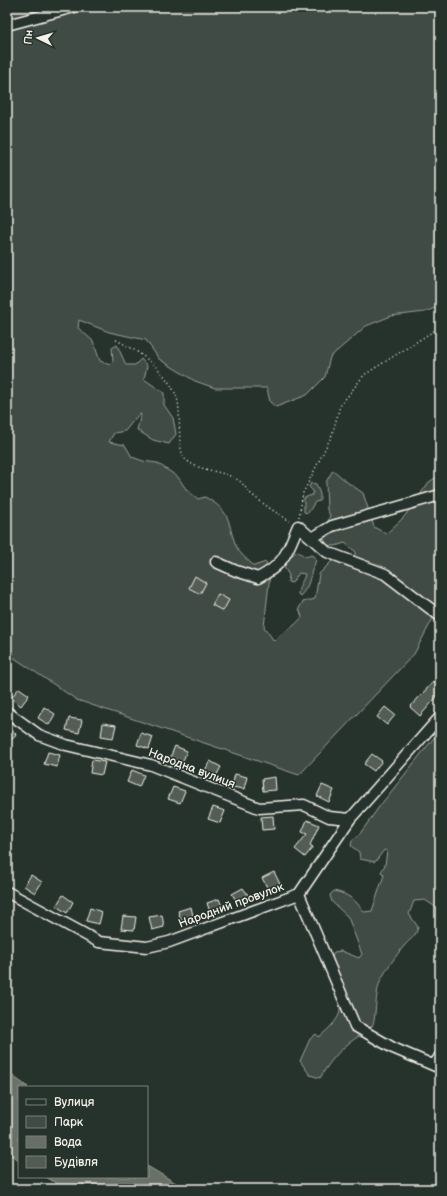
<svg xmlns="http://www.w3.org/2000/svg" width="447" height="1196" viewBox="0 0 447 1196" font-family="'Balsamiq Sans',sans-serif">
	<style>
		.green { fill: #414b45; stroke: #9a9e96 }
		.water { fill: #676f68; stroke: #9fa39b }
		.building { fill: #525c55; stroke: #f4f1e8 }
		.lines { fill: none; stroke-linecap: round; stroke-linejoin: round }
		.minor-casing { stroke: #f4f1e8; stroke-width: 13 }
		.path { stroke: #f4f1e8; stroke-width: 1.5; stroke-dasharray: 1 3; stroke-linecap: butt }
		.minor { stroke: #26332d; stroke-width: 10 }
		.labels { text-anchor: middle; stroke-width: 3; stroke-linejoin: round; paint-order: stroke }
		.street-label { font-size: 12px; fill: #f4f1e8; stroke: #26332d }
	</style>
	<rect width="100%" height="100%" fill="#26332d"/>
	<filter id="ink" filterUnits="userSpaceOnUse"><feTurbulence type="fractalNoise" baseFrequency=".025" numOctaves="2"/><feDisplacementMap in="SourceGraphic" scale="8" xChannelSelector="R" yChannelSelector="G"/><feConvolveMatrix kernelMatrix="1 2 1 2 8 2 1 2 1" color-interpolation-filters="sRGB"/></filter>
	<g filter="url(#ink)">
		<path class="green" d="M7,7H440V306L425,312L391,316L366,326L330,357L325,377L307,395L276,407L270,402L267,388H215L195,381L159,359L146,340L109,332L79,320L78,328L93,341L100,361L110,365L113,361L112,348L117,345L126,365H135L141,359L147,366L144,379L164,393V405L173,418L176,434L169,444L153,440L137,430L141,414L138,415L125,431L114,433L109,442L125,445L132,457L143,461L157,463L178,477L186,489L198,499L205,497C234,513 226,523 237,548C240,554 249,561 254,566L266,562L270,574L264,627L274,641C283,631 294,628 302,617L299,608L303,602L315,599L319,574L333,560L349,567L356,552L345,543L335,546L327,545L323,537L330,515L327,510L326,482L333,470L347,482L363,493L374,527L386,534L404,517L429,482L440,475V610L438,609L414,654L299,775L77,700L7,653Z
			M311,483L316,484L320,494V501L315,502L308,513L304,512V498L312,495L313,491L309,487Z
			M297,551C303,554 304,559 311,555L316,558C316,564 312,568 311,574C309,583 307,589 300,596L298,594C299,583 303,583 305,574L299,573L292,583L288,582L289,575L282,564Z
			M440,730V910L425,900L414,901L409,914L418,927C416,937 410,939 404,946C395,957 386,969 380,982C375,993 376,1022 372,1026C366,1033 356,1037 349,1043C337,1053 328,1064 320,1078L310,1075L300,1061L310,1039L316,1034L319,1037C354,1008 337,1006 327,971L334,952L341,951L359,958L362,954L348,917L332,902L330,895L334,891C348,894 356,900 364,912L372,911L384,875L381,872L385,865L387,851L384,850L375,862L360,859L359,852L351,846L352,840L359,835L379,807Z"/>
		<path class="water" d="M7,1069L14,1077L28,1087H19V1160L7,1152Z
			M147,1166L186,1189H66L46,1177H147Z"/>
		<path class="building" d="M195,576L206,583L200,594L189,588Z
			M218,594L229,600L223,611L212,605Z
			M434,681L440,688V693L420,716L410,707Z
			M19,688L29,695L21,706L11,698Z
			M44,707L55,714L49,725L38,718Z
			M385,707L395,715L387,725L377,717Z
			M69,718L82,720L79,733L66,730Z
			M103,723L116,725L113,738L101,736Z
			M7,727L16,734L7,746Z
			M141,733L153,737L149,749L137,745Z
			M175,746L187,751L182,763L170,758Z
			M48,752L60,755L57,767L44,764Z
			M372,754L382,761L374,771L364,764Z
			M92,760L105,762L102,775L90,773Z
			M210,761L221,767L215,778L204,772Z
			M132,770L144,775L139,787L127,782Z
			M235,774L247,777L244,789L232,787Z
			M275,777L276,790L263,791L262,779Z
			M322,785L334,790L329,802L317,796Z
			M173,787L185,791L180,803L168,799Z
			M213,807L225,811L220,823L208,819Z
			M273,816L274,829L262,830L261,817Z
			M307,820L319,825L310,845L313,847L305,857L295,849L307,834L302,832Z
			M274,872L280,884L268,889L262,878Z
			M31,875L42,882L35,893L24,886Z
			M243,888L250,898L239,905L232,894Z
			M63,895L73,902L67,913L56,906Z
			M219,899L224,911L211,915L207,903Z
			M191,907L194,920L182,923L178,911Z
			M90,908L102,912L99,924L86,921Z
			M162,915L164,927L152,930L149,917Z
			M123,916L136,917L134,930L121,929Z"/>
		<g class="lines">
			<defs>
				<path id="minor" d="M7,25L74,7
					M312,538L332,526L440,495
					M216,562L236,571L258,578C285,564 287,552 298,526L327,552L385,574L440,616
					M7,712L39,735L66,745L151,765L259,808L304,805L329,817L350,819
					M7,892L99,942L147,947L169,942L299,894L350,819L440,717
					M299,894L355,1026L393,1048L440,1068
					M434,1065L440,1056"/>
			</defs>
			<use href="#minor" class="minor-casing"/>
			<path class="path" d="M116,340C141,352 164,369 176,395C183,411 175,450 186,460C200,472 223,470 238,480C243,483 246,489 250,493C263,504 276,513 290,521
				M299,517L303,493L332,435L340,406L364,375L440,327"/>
			<use href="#minor" class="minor"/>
		</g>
	</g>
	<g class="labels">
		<g class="street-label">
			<text transform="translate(192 768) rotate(21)" y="4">Народна вулиця</text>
			<text transform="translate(231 905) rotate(-20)" y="4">Народний провулок</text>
		</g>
	</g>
	<rect width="447" height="1196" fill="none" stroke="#26332d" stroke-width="24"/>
	<rect x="12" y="12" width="423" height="1172" fill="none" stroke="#f4f1e8" stroke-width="1.5" filter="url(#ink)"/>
	<rect x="18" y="1086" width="130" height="92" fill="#26332d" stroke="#787f78"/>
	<rect x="26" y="1099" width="20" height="6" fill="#26332d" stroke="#787f78"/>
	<text x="54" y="1106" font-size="12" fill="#f4f1e8">Вулиця</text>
	<rect x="26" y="1116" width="20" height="12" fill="#414b45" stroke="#787f78"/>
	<text x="54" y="1126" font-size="12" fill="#f4f1e8">Парк</text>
	<rect x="26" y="1136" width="20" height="12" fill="#676f68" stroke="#787f78"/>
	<text x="54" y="1146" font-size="12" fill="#f4f1e8">Вода</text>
	<rect x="26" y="1156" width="20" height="12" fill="#525c55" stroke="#787f78"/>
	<text x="54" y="1166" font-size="12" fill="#f4f1e8">Будівля</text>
	<g transform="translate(38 38) rotate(275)" stroke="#26332d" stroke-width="3" paint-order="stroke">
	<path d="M0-3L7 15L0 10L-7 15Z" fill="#f4f1e8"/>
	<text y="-6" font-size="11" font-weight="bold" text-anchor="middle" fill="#f4f1e8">Пн</text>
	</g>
</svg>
